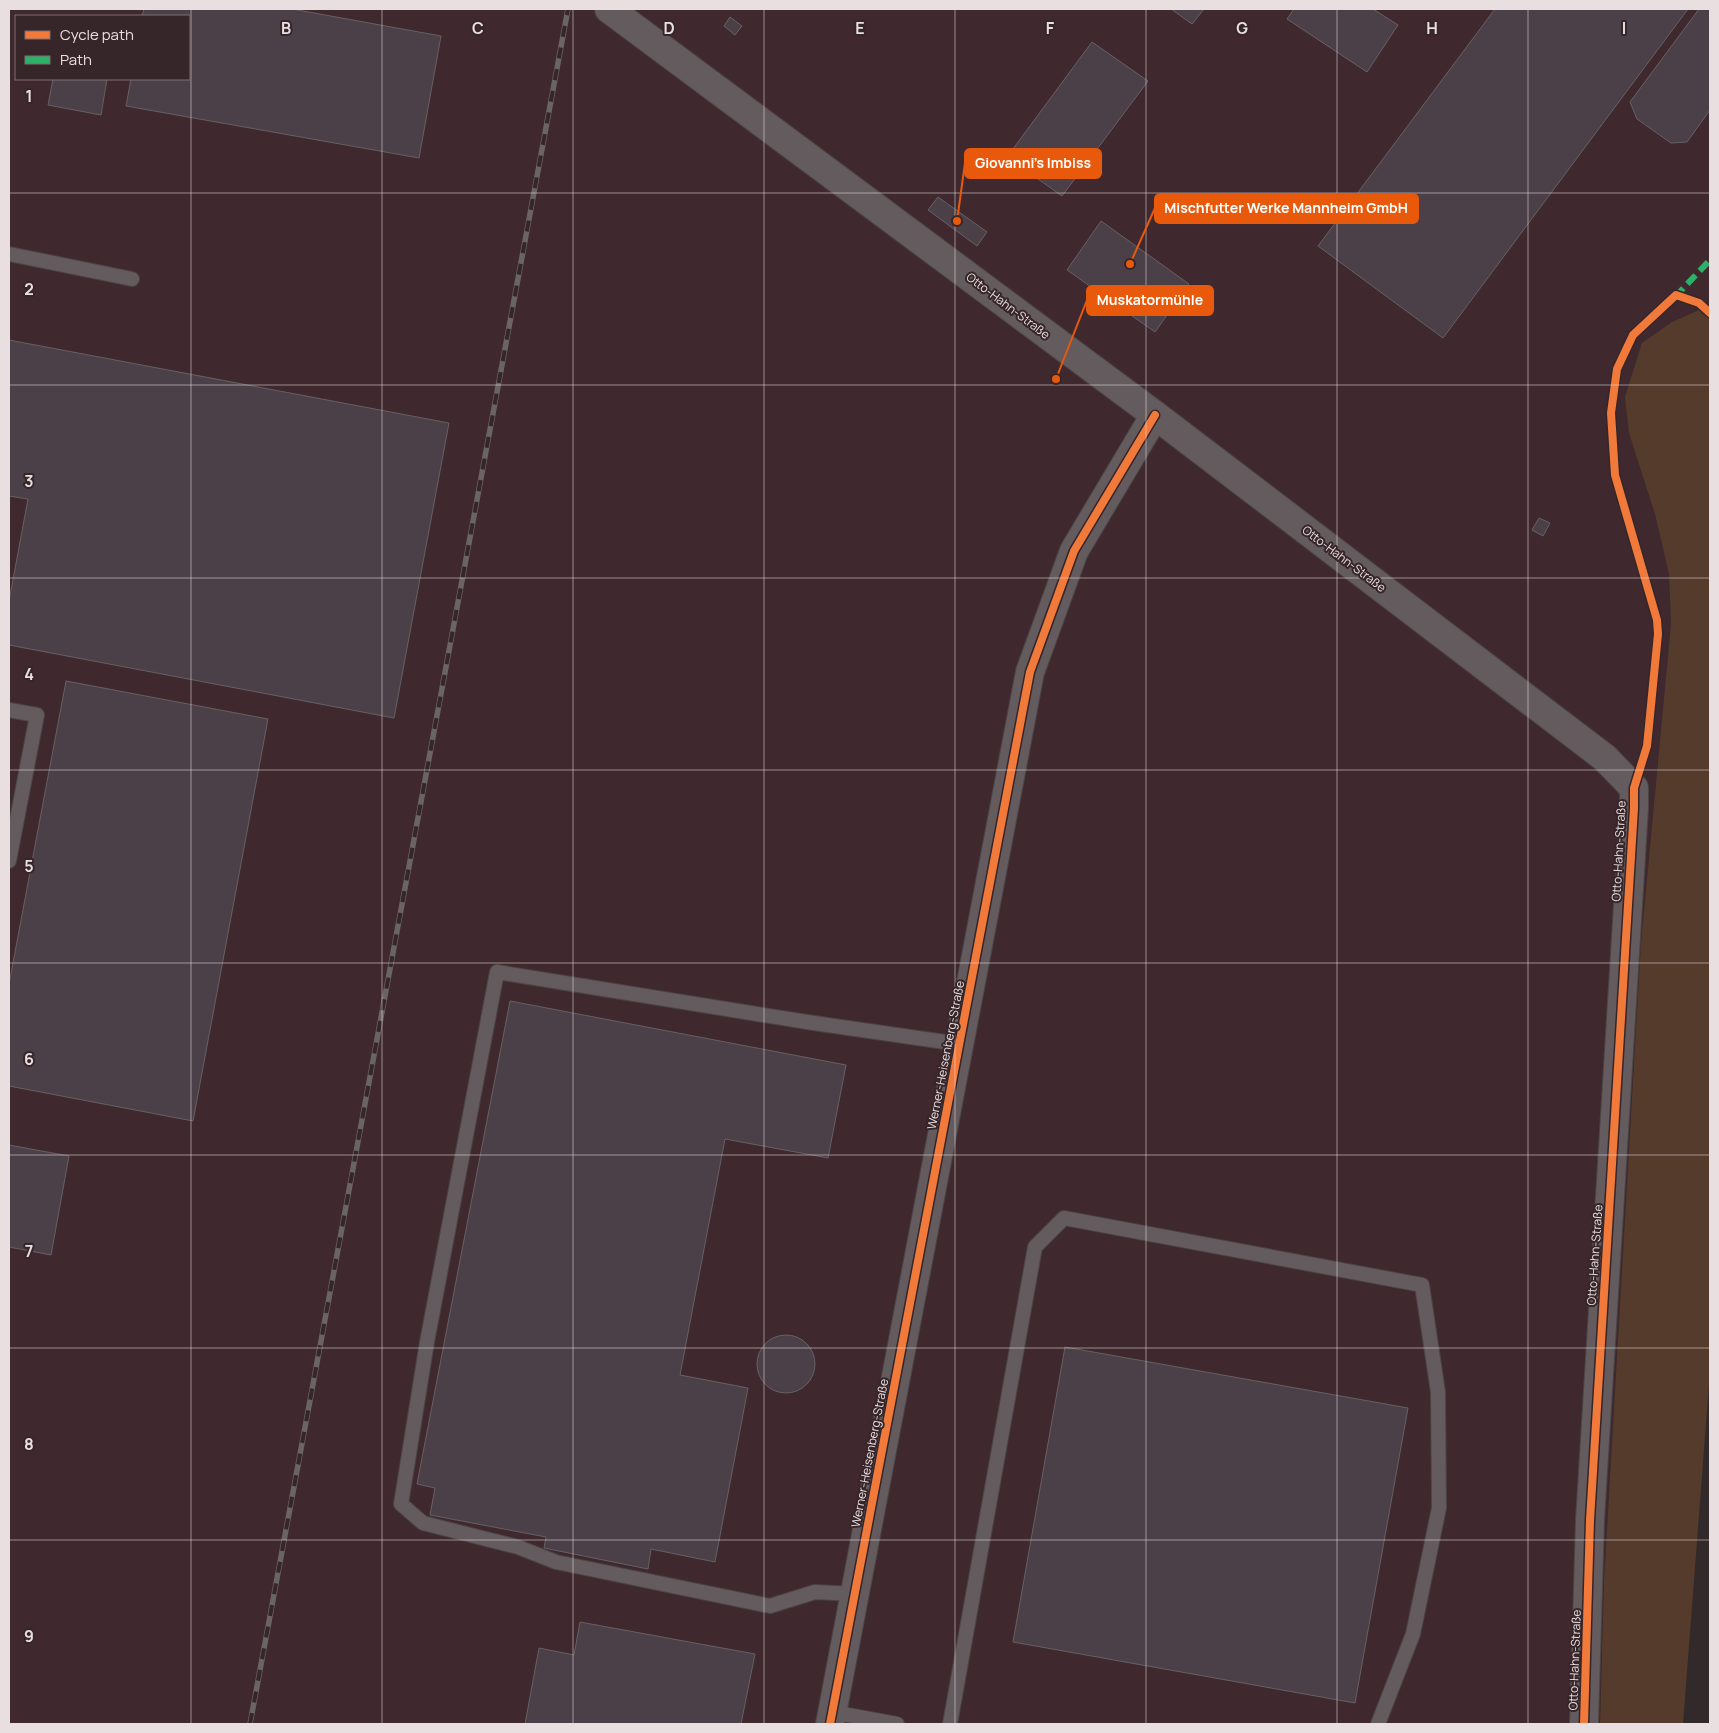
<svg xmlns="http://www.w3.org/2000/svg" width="1719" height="1733" viewBox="0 0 1719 1733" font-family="Manrope,sans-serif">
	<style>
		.built { fill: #3f292f; fill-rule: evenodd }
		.green { fill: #553b2b }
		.building { fill: #4c4048; stroke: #676063 }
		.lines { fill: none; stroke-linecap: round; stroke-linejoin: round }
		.lane-casing { stroke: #4b4445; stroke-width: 16 }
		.street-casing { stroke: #4b4445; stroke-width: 30 }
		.lane { stroke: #635b5e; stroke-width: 14 }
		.street { stroke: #635b5e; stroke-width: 28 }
		.rail-casing { stroke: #6a6466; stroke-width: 5.5 }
		.rail { stroke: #362529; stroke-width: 4; stroke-dasharray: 11; stroke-linecap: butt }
		.quiet { stroke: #2db169; stroke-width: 6; stroke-dasharray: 12 6; stroke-linecap: butt }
		.cycleway-casing { stroke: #362529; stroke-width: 11 }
		.cycleway { stroke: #f17a3a; stroke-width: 8 }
		.grid { fill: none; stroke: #e9dee0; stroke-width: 1; stroke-opacity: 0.55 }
		.labels { text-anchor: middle; stroke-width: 4; stroke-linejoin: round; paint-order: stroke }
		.street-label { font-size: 12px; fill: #e9dee0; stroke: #362529 }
		.grid-label { font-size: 16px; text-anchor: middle; font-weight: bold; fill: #e9dee0; stroke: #362529; stroke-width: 4; stroke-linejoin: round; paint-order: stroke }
		.leader { fill: none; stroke: #e8590c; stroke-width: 2 }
		.callout-dot { fill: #e8590c; stroke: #362529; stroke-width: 2 }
		.callout { fill: #e8590c; stroke: #e8590c; stroke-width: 2 }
		.callout-label { font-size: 14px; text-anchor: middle; font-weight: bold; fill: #fff }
	</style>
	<rect width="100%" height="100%" fill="#32292b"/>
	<path class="built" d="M9,9H1710V305L1672,322L1655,514L1669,574L1671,624L1641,943L1604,1581L1600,1724H9ZM16,16H189V79H16Z"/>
	<path class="green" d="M1710,305V1371L1683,1724H1600L1604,1581L1641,943L1671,624L1669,574L1655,514L1629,433L1625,397L1642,343L1672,322Z"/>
	<path class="building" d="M144,9H292L441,36L419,158L126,106L131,79H189V16H142Z
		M1171,9H1204L1192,24Z
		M1294,9H1373L1398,25L1367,72L1287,19Z
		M1495,9H1688L1443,338L1318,246Z
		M1699,9H1710V110L1687,142L1671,143L1637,119L1630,102Z
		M730,17L742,26L735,35L724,26Z
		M1092,42L1148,81L1062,196L1007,157Z
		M53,79H107L101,115L48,105Z
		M938,197L987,232L977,246L928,210Z
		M1101,221L1189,284L1155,332L1067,270Z
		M9,340L449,423L394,718L9,645V601L28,499L9,496Z
		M1539,518L1550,523L1543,536L1532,530Z
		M66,681L268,719L193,1121L9,1086V984Z
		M510,1001L846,1065L828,1158L725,1139L680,1375L748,1388L715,1562L651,1549L648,1569L544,1548L546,1537L430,1515L435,1488L417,1484Z
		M9,1145L69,1156L51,1255L9,1247Z
		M757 1364a29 29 0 1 1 58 0a29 29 0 1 1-58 0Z
		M1065,1347L1408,1408L1355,1703L1013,1642Z
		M580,1622L755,1654L741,1724H525L539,1648L574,1655Z"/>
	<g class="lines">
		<defs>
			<path id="lane" d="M9,254L132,279
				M9,710L37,715L9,861
				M855,1594L815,1592L770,1606L556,1562L518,1547L423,1523L401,1504L427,1342L497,972L807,1022L959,1044
				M832,1712L897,1724
				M950,1724L1035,1247L1064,1218L1422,1285L1438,1392L1439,1508L1413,1634L1378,1724"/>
			<path id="street" d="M609,9L1155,415L1605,758L1634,788V808L1590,1520L1584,1724
				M830,1724L1030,672L1074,551L1155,415"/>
		</defs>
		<use href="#lane" class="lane-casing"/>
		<use href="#street" class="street-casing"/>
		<use href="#lane" class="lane"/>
		<use href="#street" class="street"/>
		<defs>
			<path id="rail" d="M250,1724L568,9"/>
		</defs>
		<use href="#rail" class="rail-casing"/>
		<use href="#rail" class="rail"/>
		<path class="quiet" d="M1675,297L1710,260"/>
		<defs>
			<path id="cycleway" d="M830,1724L1030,672L1074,551L1155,415
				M1584,1724L1590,1520L1634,808V788L1647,746L1658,634L1657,620L1615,475L1611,413L1617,369L1633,335L1676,295L1699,303L1710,313"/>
		</defs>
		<use href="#cycleway" class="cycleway-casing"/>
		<use href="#cycleway" class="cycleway"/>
	</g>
	<path class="grid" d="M191,9V1724M382,9V1724M573,9V1724M764,9V1724M955,9V1724M1146,9V1724M1337,9V1724M1528,9V1724M9,193H1710M9,385H1710M9,578H1710M9,770H1710M9,963H1710M9,1155H1710M9,1348H1710M9,1540H1710"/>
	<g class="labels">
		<g class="street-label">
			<text transform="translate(1008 306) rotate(37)" y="4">Otto-Hahn-Straße</text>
			<text transform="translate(1344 559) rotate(37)" y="4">Otto-Hahn-Straße</text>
			<text transform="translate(1619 851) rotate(-87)" y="4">Otto-Hahn-Straße</text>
			<text transform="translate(946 1055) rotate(-79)" y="4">Werner-Heisenberg-Straße</text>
			<text transform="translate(1595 1255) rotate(-86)" y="4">Otto-Hahn-Straße</text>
			<text transform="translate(870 1453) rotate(-79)" y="4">Werner-Heisenberg-Straße</text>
			<text transform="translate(1575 1660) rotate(-88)" y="4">Otto-Hahn-Straße</text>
		</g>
	</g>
	<g class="grid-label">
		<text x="286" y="34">B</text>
		<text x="478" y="34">C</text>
		<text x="669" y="34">D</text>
		<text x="860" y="34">E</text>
		<text x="1050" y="34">F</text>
		<text x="1242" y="34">G</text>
		<text x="1432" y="34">H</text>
		<text x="1624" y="34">I</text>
		<text x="29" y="102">1</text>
		<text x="29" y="295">2</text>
		<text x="29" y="487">3</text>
		<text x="29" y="680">4</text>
		<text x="29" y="872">5</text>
		<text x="29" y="1065">6</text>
		<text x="29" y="1257">7</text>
		<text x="29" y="1450">8</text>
		<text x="29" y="1642">9</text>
	</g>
	<path class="leader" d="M957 221L965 163M1130 264L1155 208M1056 379L1087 300"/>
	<g class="callout-dot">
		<circle cx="957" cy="221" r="5"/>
		<circle cx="1130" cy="264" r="5"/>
		<circle cx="1056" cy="379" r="5"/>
	</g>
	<g class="callout">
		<rect x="965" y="149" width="136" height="29" rx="5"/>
		<rect x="1155" y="194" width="263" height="29" rx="5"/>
		<rect x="1087" y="286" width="126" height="29" rx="5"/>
	</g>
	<g class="callout-label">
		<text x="1033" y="168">Giovanni's Imbiss</text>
		<text x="1286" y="213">Mischfutter Werke Mannheim GmbH</text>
		<text x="1150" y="305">Muskatormühle</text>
	</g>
	<rect width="1719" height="1733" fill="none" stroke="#e9dee0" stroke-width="20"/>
	<rect x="15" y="15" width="175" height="65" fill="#362529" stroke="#7e6f72"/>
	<rect x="25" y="31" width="25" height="8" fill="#f17a3a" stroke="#7e6f72"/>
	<text x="60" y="40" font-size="15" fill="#e9dee0">Cycle path</text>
	<rect x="25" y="56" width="25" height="8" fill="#2db169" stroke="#7e6f72"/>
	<text x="60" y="65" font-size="15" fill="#e9dee0">Path</text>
</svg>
